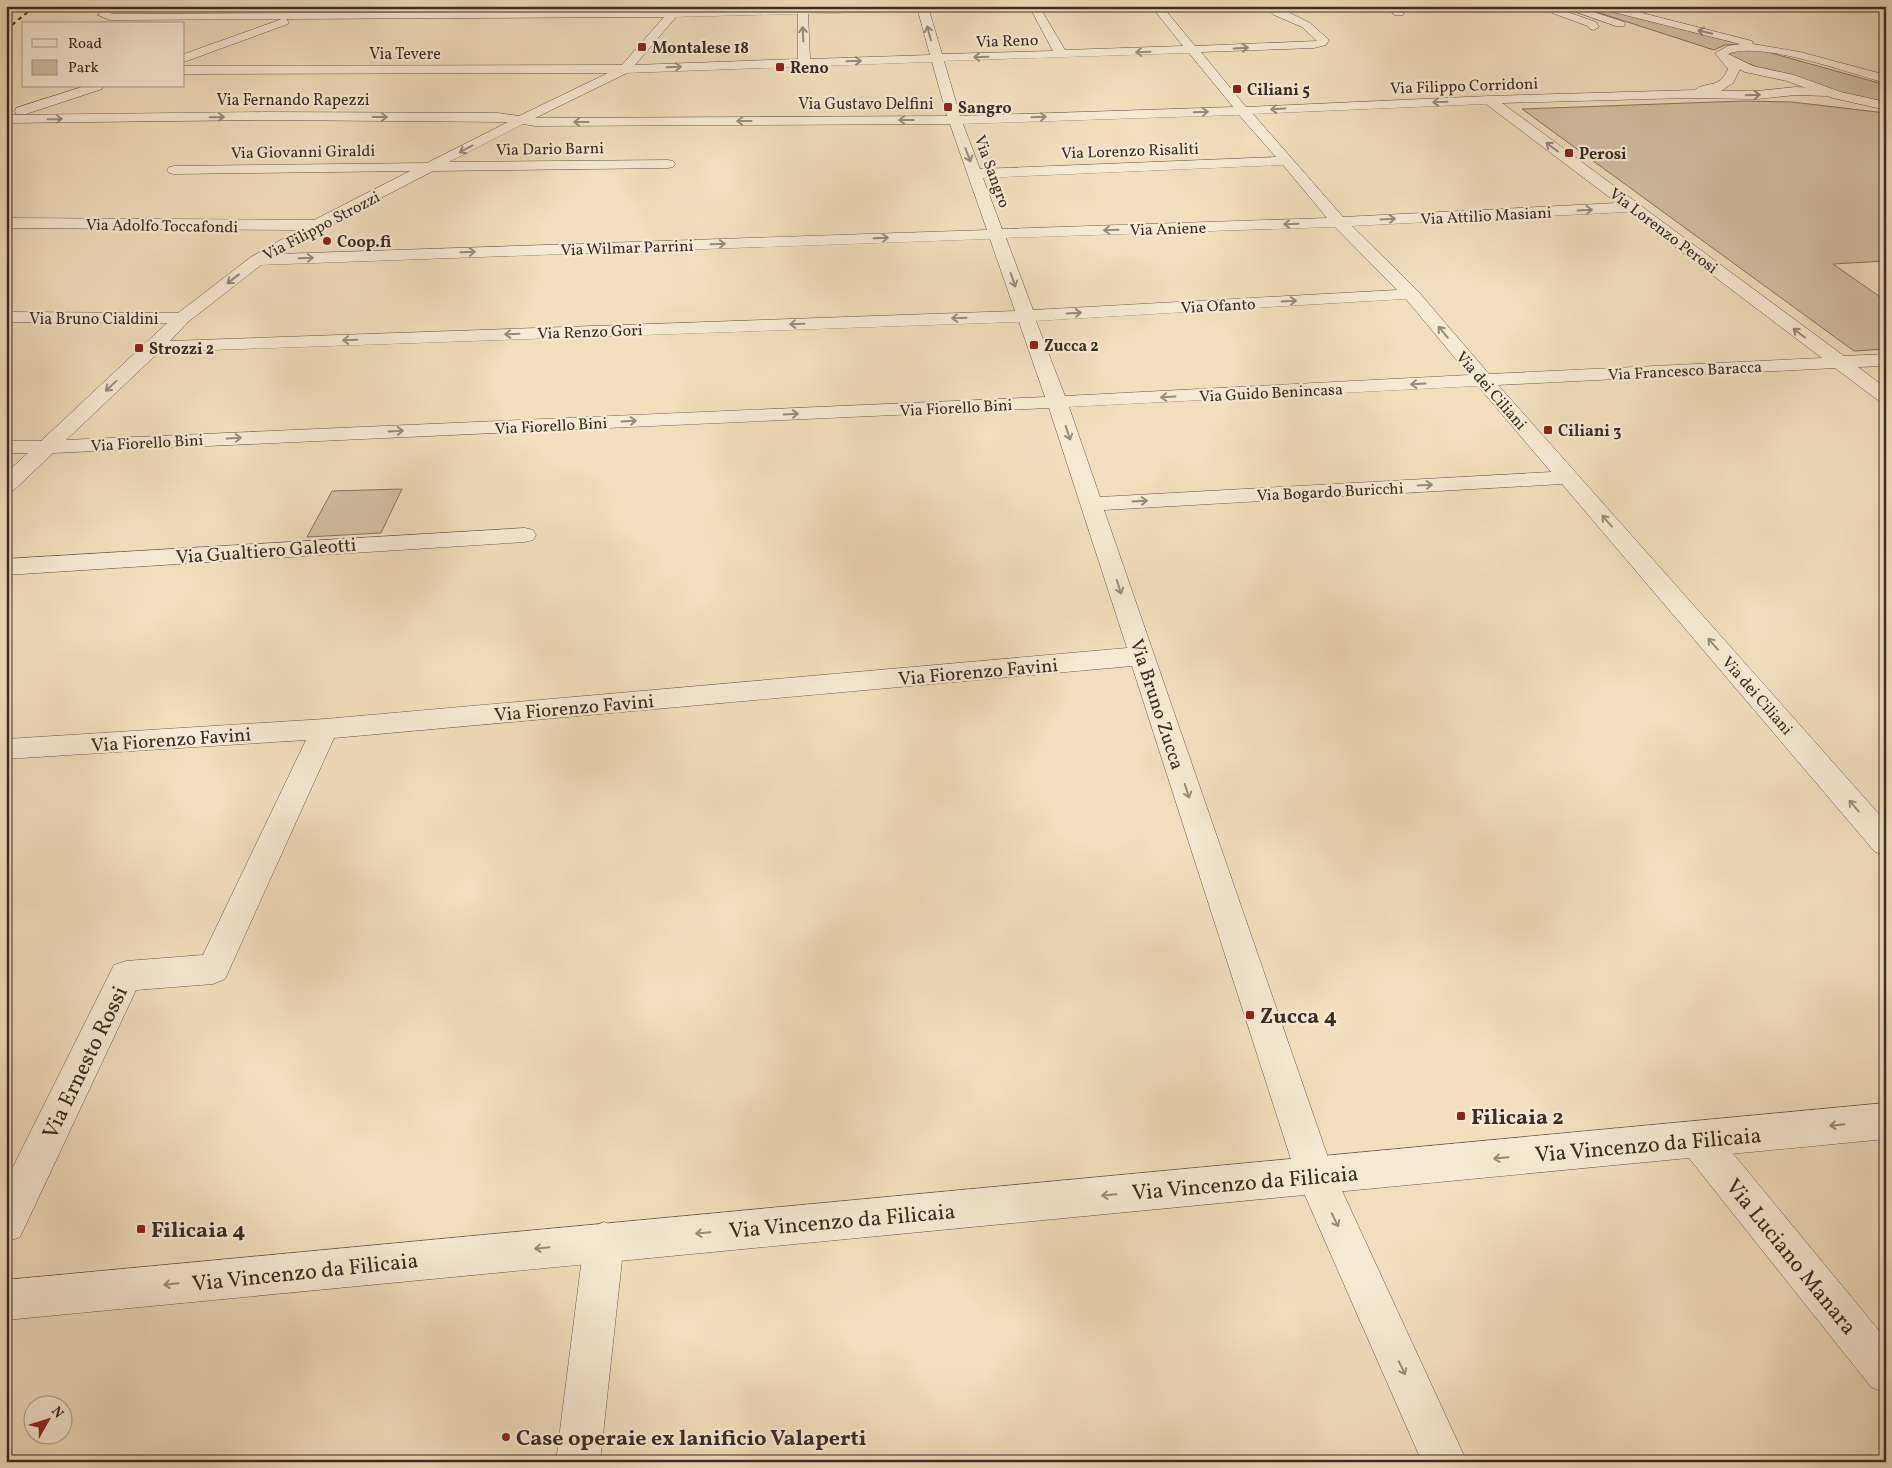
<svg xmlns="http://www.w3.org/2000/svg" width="1892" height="1468" viewBox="0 0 1892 1468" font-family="Vollkorn,serif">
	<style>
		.green { fill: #d2c1a3; stroke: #867764 }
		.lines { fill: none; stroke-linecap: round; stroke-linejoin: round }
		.minor-casing { stroke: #675a4c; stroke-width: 1 }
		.tertiary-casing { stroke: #675a4c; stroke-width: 1 }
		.minor { fill: #f6ead4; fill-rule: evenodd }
		.tertiary { fill: #f6ead4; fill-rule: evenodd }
		.rail { stroke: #392d26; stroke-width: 2; stroke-dasharray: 4 4; stroke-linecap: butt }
		.oneway { stroke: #988c7d }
		.poi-dot { fill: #8f2418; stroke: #f6ead4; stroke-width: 2 }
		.labels { text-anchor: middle; stroke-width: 4.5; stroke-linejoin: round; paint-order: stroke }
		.far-street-label { font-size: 16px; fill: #392d26; stroke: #f6ead4 }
		.far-poi-label { font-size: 16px; font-weight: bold; fill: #392d26; stroke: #f6ead4; text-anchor: start }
		.street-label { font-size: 19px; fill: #392d26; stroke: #f6ead4 }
		.near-poi-label { font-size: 22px; font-weight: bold; fill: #392d26; stroke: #f6ead4; text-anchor: start }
		.near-street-label { font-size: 22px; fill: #392d26; stroke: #f6ead4 }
	</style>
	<rect width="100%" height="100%" fill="#f1dfbd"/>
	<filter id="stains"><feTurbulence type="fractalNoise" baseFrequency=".004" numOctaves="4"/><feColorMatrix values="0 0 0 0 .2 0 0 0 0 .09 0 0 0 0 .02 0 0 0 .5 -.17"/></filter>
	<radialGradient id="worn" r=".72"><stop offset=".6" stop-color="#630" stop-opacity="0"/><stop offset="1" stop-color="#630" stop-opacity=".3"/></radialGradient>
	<path class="green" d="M1578,6H1592L1744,44L1725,45L1714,50Z
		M1741,49L1764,51L1886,85V104C1832,94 1778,77 1728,55L1731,52Z
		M1743,101L1792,102L1886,113V261L1833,264L1886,301V349L1854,351L1522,109Z
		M402,489L381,533L307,537L332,491Z"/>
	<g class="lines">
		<defs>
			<path id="minor" d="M107,6H119L111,14L670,11L674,6H685L682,11L798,6H981L976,9L929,10L942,54L1053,51L1029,6H1039L1065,50L1183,46L1151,6H1162L1195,46L1317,41L1302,27L1274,15L1264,6H1276L1310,23L1329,40L1326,45L1314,48L1201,52L1246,107L1489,96L1695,90C1708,80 1719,90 1728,69L1719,58L1725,54L1729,56L1740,69L1733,83L1721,91H1757L1796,87L1830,89L1832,92L1826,96L1796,95L1757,99L1687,98L1502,103L1844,356L1886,354V366L1858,367L1886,388V403L1879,401L1835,368L1498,385L1886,822V855L1875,852L1562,484L1104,510L1332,1169L1467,1462H1422L1296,1175L1132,666L334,738L225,979L213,984L136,990L20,1237L6,1242V1181L114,965L126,961L203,955L306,740L6,759V739L325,719L1127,648L1049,408L53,453L14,490L6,491V473L28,453H6V441H41L167,323L6,322V312L178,313L251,257L298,230L6,228V218L314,220L410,171L174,174L169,173L167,170L169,167L174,166L427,163L508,122L266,120L6,123V115L266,112L498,113L519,116L608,73L184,74V66L622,65L664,17L286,19L289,22L288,24L184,62V54L282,19L109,20L98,15ZM918,11L930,55L810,59L808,14ZM798,14V59L635,65L676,17ZM1189,53L1233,107L960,116L944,61ZM932,62L947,116L535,118L627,73ZM1486,104L1617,203L1343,217L1253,114ZM1239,115L1276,157L980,169L963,124ZM523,124L535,126L950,124L987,230L278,254L323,228L433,171L668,168L673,167L675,164L673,161L668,160L449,162ZM1283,165L1327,218L1002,229L983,178ZM1629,212L1822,358L1489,374L1417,290L1352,226ZM1335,227L1397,290L1033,310L1006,238ZM990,239L1015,311L170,341L188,322L261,265ZM1406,299L1469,375L1065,396L1036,321ZM1019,322L1045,397L66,440L159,352ZM1478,386L1551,472L1100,497L1069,407Z
				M1384,6H1396L1404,13L1403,15H1395Z
				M1556,8L1596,22L1599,27L1594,30L1590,29L1588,26L1552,13L1551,11L1552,9Z
				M85,86H104L102,89L26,114H16L15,111L16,108Z
				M525,528L533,530L536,535L533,540L525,542L6,575V559Z
				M1698,1122L1711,1127L1886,1339V1393L1871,1387L1685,1153L1680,1140L1685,1127Z
				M604,1222L618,1228L624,1242L600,1462H556L584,1242L590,1228Z"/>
			<path id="tertiary" d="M1559,6H1575L1624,22L1625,24L1624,26H1616Z
				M1596,6H1615L1752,41L1753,44L1800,52L1886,75V83C1851,74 1760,40 1728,54L1753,66L1794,75L1841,92L1886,102V110L1833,98L1787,81L1745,72L1721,60L1715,53L1728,46L1740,44L1597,8Z
				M1886,1103V1139L6,1320V1280Z"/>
		</defs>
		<use href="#minor" class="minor-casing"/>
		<use href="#tertiary" class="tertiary-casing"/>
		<use href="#minor" class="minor"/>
		<use href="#tertiary" class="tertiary"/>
		<path class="rail" d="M6,30L35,6"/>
	</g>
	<defs><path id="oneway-shaft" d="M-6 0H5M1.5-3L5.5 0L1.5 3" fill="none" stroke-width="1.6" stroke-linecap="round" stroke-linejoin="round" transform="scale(1.25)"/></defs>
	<g class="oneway">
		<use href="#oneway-shaft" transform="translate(1705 32) rotate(-166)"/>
		<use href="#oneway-shaft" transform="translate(929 33) rotate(-105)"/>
		<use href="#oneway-shaft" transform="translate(803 34) rotate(-92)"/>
		<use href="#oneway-shaft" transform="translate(1241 48) rotate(-3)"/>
		<use href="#oneway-shaft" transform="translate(1143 52) rotate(178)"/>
		<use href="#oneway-shaft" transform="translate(981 57) rotate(178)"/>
		<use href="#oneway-shaft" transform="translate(854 61) rotate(-2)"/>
		<use href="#oneway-shaft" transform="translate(674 67) rotate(-2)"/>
		<use href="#oneway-shaft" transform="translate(1753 95) rotate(-2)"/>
		<use href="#oneway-shaft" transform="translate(1440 102) rotate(178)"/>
		<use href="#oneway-shaft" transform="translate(1278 109) rotate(177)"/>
		<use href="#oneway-shaft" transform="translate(1201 112) rotate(-2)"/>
		<use href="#oneway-shaft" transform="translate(217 117) rotate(-1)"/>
		<use href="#oneway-shaft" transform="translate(380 117)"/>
		<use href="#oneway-shaft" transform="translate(1039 117) rotate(-2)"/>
		<use href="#oneway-shaft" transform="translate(55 119) rotate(-1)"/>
		<use href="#oneway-shaft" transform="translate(906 120) rotate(180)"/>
		<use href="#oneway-shaft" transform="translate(744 121) rotate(180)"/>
		<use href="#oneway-shaft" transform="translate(581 122) rotate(180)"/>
		<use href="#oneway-shaft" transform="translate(1552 147) rotate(-143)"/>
		<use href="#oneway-shaft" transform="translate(466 149) rotate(152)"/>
		<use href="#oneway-shaft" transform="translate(968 155) rotate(69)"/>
		<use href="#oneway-shaft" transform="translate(1585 210) rotate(-3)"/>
		<use href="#oneway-shaft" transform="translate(1388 219) rotate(-3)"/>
		<use href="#oneway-shaft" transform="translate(1291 224) rotate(178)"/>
		<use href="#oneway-shaft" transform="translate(1111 230) rotate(178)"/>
		<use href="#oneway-shaft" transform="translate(881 238) rotate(-2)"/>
		<use href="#oneway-shaft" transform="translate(718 244) rotate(-2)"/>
		<use href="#oneway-shaft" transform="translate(468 252) rotate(-2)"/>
		<use href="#oneway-shaft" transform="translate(306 258) rotate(-2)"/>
		<use href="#oneway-shaft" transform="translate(233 279) rotate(142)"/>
		<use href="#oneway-shaft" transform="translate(1013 280) rotate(71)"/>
		<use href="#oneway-shaft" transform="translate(1289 301) rotate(-3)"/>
		<use href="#oneway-shaft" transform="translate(1074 313) rotate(-3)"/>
		<use href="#oneway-shaft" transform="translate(959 318) rotate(178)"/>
		<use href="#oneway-shaft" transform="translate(797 324) rotate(178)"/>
		<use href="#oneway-shaft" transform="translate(1443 332) rotate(-130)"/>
		<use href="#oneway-shaft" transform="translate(1799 333) rotate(-143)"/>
		<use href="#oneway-shaft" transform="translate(512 334) rotate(178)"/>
		<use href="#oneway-shaft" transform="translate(350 340) rotate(178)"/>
		<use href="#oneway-shaft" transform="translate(1418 384) rotate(177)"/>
		<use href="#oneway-shaft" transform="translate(111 386) rotate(137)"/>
		<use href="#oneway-shaft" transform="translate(1168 397) rotate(177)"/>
		<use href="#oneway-shaft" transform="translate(791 414) rotate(-3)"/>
		<use href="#oneway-shaft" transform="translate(629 421) rotate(-3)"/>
		<use href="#oneway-shaft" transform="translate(396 431) rotate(-3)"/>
		<use href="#oneway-shaft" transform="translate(1068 433) rotate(72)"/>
		<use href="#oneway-shaft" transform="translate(234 438) rotate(-3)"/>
		<use href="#oneway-shaft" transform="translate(1425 485) rotate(-3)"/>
		<use href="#oneway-shaft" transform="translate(1140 501) rotate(-3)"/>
		<use href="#oneway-shaft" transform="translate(1607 521) rotate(-131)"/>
		<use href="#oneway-shaft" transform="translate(1119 587) rotate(72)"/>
		<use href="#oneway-shaft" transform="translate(1713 644) rotate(-131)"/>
		<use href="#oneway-shaft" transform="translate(1187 791) rotate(72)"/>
		<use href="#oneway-shaft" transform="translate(1854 806) rotate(-131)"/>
		<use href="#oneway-shaft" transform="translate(1837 1125) rotate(174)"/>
		<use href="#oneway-shaft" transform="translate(1501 1158) rotate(175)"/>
		<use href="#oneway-shaft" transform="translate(1109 1195) rotate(175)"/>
		<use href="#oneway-shaft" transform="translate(1335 1220) rotate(65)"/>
		<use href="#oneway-shaft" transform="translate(703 1233) rotate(175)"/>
		<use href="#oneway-shaft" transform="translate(542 1248) rotate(174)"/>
		<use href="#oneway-shaft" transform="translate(171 1284) rotate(174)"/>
		<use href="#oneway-shaft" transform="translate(1402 1368) rotate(65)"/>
	</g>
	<g class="poi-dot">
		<rect x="637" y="42" width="10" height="10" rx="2.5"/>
		<rect x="775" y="62" width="10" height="10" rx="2.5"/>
		<rect x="1232" y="84" width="10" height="10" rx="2.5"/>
		<rect x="943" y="102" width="10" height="10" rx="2.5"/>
		<rect x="1564" y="148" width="10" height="10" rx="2.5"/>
		<circle cx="327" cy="241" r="5"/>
		<rect x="1029" y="340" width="10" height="10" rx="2.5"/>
		<rect x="134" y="343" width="10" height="10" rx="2.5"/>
		<rect x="1543" y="425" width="10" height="10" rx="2.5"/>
		<rect x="1245" y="1010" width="10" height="10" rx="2.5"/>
		<rect x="1456" y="1111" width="10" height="10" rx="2.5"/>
		<rect x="136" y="1224" width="10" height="10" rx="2.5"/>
		<circle cx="506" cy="1437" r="5"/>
	</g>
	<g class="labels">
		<g class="far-street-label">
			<text transform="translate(1007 40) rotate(-2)" y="6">Via Reno</text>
			<text x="405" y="59">Via Tevere</text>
			<text transform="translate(1464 85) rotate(-2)" y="6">Via Filippo Corridoni</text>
			<text x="293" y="105">Via Fernando Rapezzi</text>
			<text x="866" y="109">Via Gustavo Delfini</text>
			<text transform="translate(550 148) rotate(-1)" y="6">Via Dario Barni</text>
			<text transform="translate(1130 150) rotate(-2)" y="6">Via Lorenzo Risaliti</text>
			<text transform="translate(303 151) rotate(-1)" y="6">Via Giovanni Giraldi</text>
			<text transform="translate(993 171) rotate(70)" y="6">Via Sangro</text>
			<text transform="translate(1486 215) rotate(-3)" y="6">Via Attilio Masiani</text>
			<text transform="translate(162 225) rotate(1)" y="6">Via Adolfo Toccafondi</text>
			<text transform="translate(321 225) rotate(-28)" y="6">Via Filippo Strozzi</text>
			<text transform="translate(1168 228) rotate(-2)" y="6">Via Aniene</text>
			<text transform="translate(1664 230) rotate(37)" y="6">Via Lorenzo Perosi</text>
			<text transform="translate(627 247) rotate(-2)" y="6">Via Wilmar Parrini</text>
			<text transform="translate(1218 305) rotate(-3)" y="6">Via Ofanto</text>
			<text x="94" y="324">Via Bruno Cialdini</text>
			<text transform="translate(590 331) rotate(-2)" y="6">Via Renzo Gori</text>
			<text transform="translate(1685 370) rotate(-3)" y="6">Via Francesco Baracca</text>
			<text transform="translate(1492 390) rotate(49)" y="6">Via dei Ciliani</text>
			<text transform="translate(1271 392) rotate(-3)" y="6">Via Guido Benincasa</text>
			<text transform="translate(956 407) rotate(-3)" y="6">Via Fiorello Bini</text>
			<text transform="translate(551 425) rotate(-3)" y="6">Via Fiorello Bini</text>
			<text transform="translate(147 442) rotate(-3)" y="6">Via Fiorello Bini</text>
			<text transform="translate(1330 491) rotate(-3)" y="6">Via Bogardo Buricchi</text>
			<text transform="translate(1758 695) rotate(49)" y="6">Via dei Ciliani</text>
		</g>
		<g class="far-poi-label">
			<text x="652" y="53">Montalese 18</text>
			<text x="790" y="73">Reno</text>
			<text x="1247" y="95">Ciliani 5</text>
			<text x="958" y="113">Sangro</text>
			<text x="1579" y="159">Perosi</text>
			<text x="337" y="247">Coop.fi</text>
			<text x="1044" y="351">Zucca 2</text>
			<text x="149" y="354">Strozzi 2</text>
			<text x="1558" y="436">Ciliani 3</text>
		</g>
		<g class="street-label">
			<text transform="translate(266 550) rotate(-4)" y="7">Via Gualtiero Galeotti</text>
			<text transform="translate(978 671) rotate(-5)" y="7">Via Fiorenzo Favini</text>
			<text transform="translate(1158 704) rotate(72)" y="7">Via Bruno Zucca</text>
			<text transform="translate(574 707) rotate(-5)" y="7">Via Fiorenzo Favini</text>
			<text transform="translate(171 739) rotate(-4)" y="7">Via Fiorenzo Favini</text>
		</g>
		<g class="near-poi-label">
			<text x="1260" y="1023">Zucca 4</text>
			<text x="1471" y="1124">Filicaia 2</text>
			<text x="151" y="1237">Filicaia 4</text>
			<text x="516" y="1445">Case operaie ex lanificio Valaperti</text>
		</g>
		<g class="near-street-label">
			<text transform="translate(84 1062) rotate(-64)" y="8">Via Ernesto Rossi</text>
			<text transform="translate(1648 1144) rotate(-5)" y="8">Via Vincenzo da Filicaia</text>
			<text transform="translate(1245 1182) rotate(-5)" y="8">Via Vincenzo da Filicaia</text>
			<text transform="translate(842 1220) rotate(-5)" y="8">Via Vincenzo da Filicaia</text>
			<text transform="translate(1792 1256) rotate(51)" y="8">Via Luciano Manara</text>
			<text transform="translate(305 1271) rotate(-6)" y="8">Via Vincenzo da Filicaia</text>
		</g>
	</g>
	<rect width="1892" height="1468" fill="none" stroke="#f1dfbd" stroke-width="25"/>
	<rect x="8" y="8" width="1877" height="1453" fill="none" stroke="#392d26" stroke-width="2.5"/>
	<rect x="12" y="12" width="1867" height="1443" fill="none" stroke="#392d26"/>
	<rect x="22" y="22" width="162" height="65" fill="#f6ead4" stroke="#aa9e8e"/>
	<rect x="32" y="39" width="25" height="8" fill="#f6ead4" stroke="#aa9e8e"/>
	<text x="68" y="48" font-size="15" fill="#392d26">Road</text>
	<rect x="32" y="60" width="25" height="15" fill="#d2c1a3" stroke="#aa9e8e"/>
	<text x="68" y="72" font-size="15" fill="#392d26">Park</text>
	<g transform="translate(48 1420) rotate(51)"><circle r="24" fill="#f6ead4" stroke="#aa9e8e"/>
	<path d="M0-4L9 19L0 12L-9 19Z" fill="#8f2418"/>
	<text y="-8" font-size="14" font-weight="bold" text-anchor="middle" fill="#392d26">N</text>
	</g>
	<rect width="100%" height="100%" filter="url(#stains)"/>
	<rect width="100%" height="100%" fill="url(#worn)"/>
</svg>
